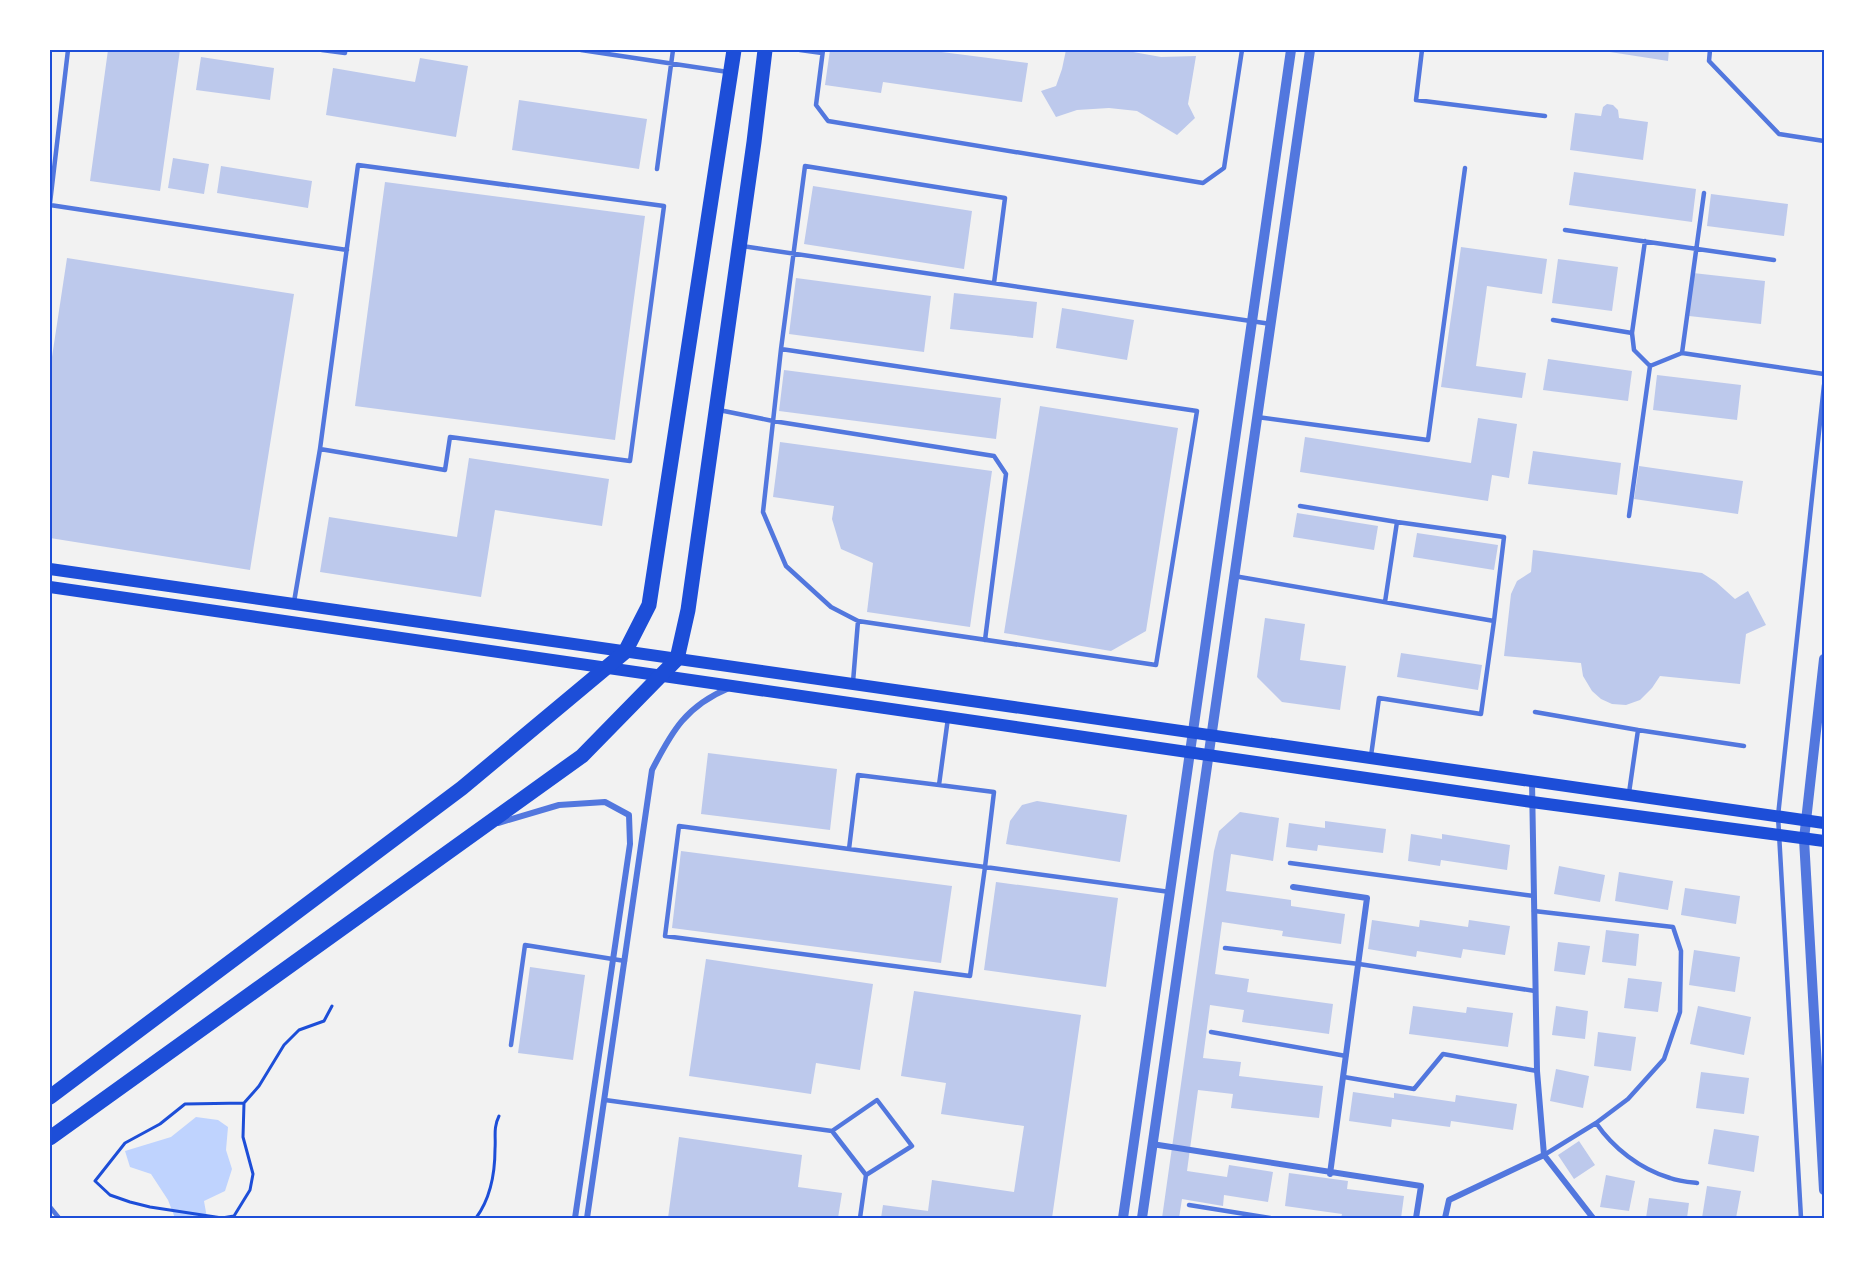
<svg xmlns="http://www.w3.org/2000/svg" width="1874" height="1268" viewBox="0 0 1874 1268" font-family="'Source Serif 4',serif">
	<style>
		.water { fill: #bfd3fe }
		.building { fill: #bdc9ec }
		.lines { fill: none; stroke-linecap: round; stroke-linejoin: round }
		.path { stroke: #1d4ed8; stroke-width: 3 }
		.service { stroke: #5277de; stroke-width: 4.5 }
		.minor { stroke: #5277de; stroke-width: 6 }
		.tertiary { stroke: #5277de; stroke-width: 10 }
		.secondary { stroke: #1d4ed8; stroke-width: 12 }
		.primary { stroke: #1d4ed8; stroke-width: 15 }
		.neatline { fill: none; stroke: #1d4ed8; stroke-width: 2 }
	</style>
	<rect width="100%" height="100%" fill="#f2f2f2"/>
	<path class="water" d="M196,1117L218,1120L228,1127L226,1150L232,1169L225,1191L204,1201L207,1218H175L168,1200L151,1174L130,1167L125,1151L171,1137Z"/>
	<path class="building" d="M108,50H180L160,191L90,181Z
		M830,50H926L1028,63L1022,102L883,82L881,93L825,85Z
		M1066,50H1122L1161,57L1196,56L1188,104L1195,118L1177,135L1137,111L1109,108L1077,110L1056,117L1041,91L1056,86L1062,69Z
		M1597,50H1669L1668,61Z
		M201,57L274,68L270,100L196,90Z
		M420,58L468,66L456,137L326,115L333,68L415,82Z
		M519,100L647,119L639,169L512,150Z
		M1607,104L1613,105L1618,110L1619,118L1648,122L1643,160L1570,150L1575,113L1601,116L1603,107Z
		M173,158L209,164L204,194L168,188Z
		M221,166L312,181L308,208L217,193Z
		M1574,172L1696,189L1692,222L1569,205Z
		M385,182L645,216L615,440L355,406Z
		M813,186L972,211L964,269L804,244Z
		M1711,194L1788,204L1784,236L1707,226Z
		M1461,247L1547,259L1542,294L1487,286L1476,366L1526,373L1522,398L1441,387Z
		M67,258L294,294L250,570L50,538V370Z
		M1558,259L1618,267L1612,311L1552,303Z
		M1693,273L1765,281L1761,324L1689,316Z
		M796,278L931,296L924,352L789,334Z
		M954,293L1037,302L1033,338L950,329Z
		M1062,308L1134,320L1127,360L1056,348Z
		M1548,359L1632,371L1628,401L1543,390Z
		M784,370L1001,398L996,439L779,411Z
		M1657,375L1741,385L1737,420L1653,410Z
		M1040,406L1178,428L1146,631L1111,651L1004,633Z
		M1478,418L1517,424L1509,478L1492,475L1488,501L1300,472L1305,437L1471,463Z
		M780,442L992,471L970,627L867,612L873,563L841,549L832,519L834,506L773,497Z
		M1533,451L1621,463L1617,495L1528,484Z
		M469,458L609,479L602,526L495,510L481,597L320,572L329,517L457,537Z
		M1639,466L1743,481L1738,514L1634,499Z
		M1297,513L1378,526L1374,550L1293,537Z
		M1417,533L1498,545L1494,570L1413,557Z
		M1533,550L1702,573L1716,582L1735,599L1748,591L1766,625L1746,634L1740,684L1660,676L1652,688L1640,700L1626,705L1612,704L1601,699L1592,691L1583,676L1581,663L1504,656L1511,594L1517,581L1531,572Z
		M1265,618L1305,624L1300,660L1346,666L1340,710L1282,702L1257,677Z
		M1401,653L1482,665L1478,690L1397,677Z
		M708,753L837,769L830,830L701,814Z
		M1037,801L1127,815L1120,862L1006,844L1010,821L1022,805Z
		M1240,812L1279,818L1273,861L1231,854L1226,891L1291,900V906L1345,914L1341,944L1282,936L1283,931L1222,922L1215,974L1249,979L1247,992L1333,1004L1329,1034L1242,1022L1244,1010L1210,1005L1203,1058L1241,1062L1239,1076L1323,1086L1319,1118L1231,1108L1233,1094L1198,1090L1187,1171L1227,1177L1229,1165L1273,1172L1268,1202L1224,1195L1223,1206L1182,1199L1179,1218H1162L1214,851L1219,831Z
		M1325,821L1386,829L1383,853L1318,845L1317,851L1286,847L1289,823L1325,828Z
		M1411,834L1442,839V834L1510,845L1507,870L1441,860L1440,866L1408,861Z
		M681,851L952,886L941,963L672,928Z
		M1559,866L1605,875L1600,902L1554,894Z
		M1619,872L1673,881L1668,910L1615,901Z
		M996,882L1118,898L1106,987L984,970Z
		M1685,888L1740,896L1736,924L1681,915Z
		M1372,920L1419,927L1420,920L1468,927L1469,920L1510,926L1505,955L1463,949L1461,958L1417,951L1416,957L1368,949Z
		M1606,930L1639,934L1636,966L1602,962Z
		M1558,942L1590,946L1585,975L1554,971Z
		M1694,950L1740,957L1735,992L1689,985Z
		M706,959L873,984L860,1070L816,1063L811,1094L689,1076Z
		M530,967L585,975L573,1060L518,1053Z
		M1628,978L1662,982L1658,1012L1624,1008Z
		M914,991L1081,1015L1052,1218H881L883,1205L928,1211L932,1180L1014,1192L1024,1126L941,1114L946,1083L901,1076Z
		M1413,1006L1466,1013L1467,1007L1513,1013L1508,1047L1409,1034Z
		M1556,1006L1588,1011L1585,1039L1552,1035Z
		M1698,1006L1751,1017L1744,1055L1690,1044Z
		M1598,1032L1636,1037L1631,1071L1594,1066Z
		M1556,1069L1589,1076L1583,1108L1550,1101Z
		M1701,1072L1749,1078L1744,1114L1696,1108Z
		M1353,1092L1394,1098V1093L1455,1102L1456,1095L1517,1104L1513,1130L1451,1121L1450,1127L1392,1119L1391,1127L1349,1121Z
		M1714,1129L1759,1136L1754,1172L1708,1164Z
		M679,1137L802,1155L798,1187L842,1193L838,1218H668Z
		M1579,1141L1595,1165L1574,1179L1558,1155Z
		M1289,1173L1348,1181L1347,1189L1404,1196L1401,1218H1341L1342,1214L1285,1206Z
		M1606,1175L1635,1181L1629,1211L1600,1207Z
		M1707,1186L1741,1191L1736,1218H1702Z
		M1649,1198L1689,1203L1687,1218H1646Z"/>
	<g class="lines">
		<path class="path" d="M244,1103L185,1104L160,1124L125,1143L95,1181L110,1195L130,1202L150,1207L222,1218L234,1216L250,1190L253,1174L243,1137L244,1103L259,1086L284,1045L299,1030L324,1021L332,1006
			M476,1218C490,1199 495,1173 495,1149C496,1137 493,1128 499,1116"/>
		<path class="service" d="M322,50L345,53V50
			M581,50L728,72
			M800,50L822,53
			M823,50L816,105L828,121L1203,183L1224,168L1242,50
			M1422,50L1416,100L1545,116
			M1710,50L1709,61L1779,134L1824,141
			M657,169L673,50
			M50,203L68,50
			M50,205L347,250
			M1565,230L1774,260
			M1645,241L1632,333L1634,350L1650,366
			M742,246L1271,324
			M1553,320L1632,333
			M781,349L805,166L1005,198L994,283
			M1682,353L1824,374
			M719,410L773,421L994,456L1006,474L985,640
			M1257,417L1428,440L1465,168
			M1300,506L1397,522
			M1629,516L1650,366L1682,353L1704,193
			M1234,576L1494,621L1481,714L1379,698L1371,756
			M294,602L320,449L445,470L450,437L630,461L664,206L358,165L320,449
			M1385,602L1397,522L1504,537L1494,621
			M853,682L858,621L1156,665L1197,411L781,349L763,512L786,566L831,607L858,621
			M1535,712L1638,730
			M948,718L939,785L994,792L985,867L1170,892
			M1629,793L1638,730L1744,746
			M849,849L679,826L665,936L970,976L985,867L849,849L858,775L939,785
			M1290,863L1534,896
			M1534,911L1673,927L1681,951L1680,1012L1664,1059L1628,1099L1596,1123L1544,1155
			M1225,948L1359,964L1535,991
			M1211,1032L1346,1056
			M511,1045L525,945L625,961
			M1344,1077L1414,1089L1443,1054L1537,1071
			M605,1100L832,1131
			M1596,1123C1613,1148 1640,1169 1670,1178C1678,1181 1688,1182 1697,1183
			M1189,1205L1270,1218
			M50,1207L59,1218
			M860,1218L866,1175L832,1131L877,1100L912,1146L866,1175
			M1801,1218L1778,816L1824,385"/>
		<path class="minor" d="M498,823L559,805L605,802L629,815L630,844L575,1218
			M1293,887L1367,898L1330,1174
			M1152,1144L1421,1186L1416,1218
			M1544,1155L1593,1218
			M587,1218L652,770C672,731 686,706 729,688
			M1445,1218L1449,1200L1544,1155L1537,1071L1532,782"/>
		<path class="tertiary" d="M1824,659L1804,839L1824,1190
			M1123,1218L1291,50
			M1142,1218L1310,50"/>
		<path class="secondary" d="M50,569L1824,823
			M50,587L1532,802L1824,841"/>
		<path class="primary" d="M50,1097L462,788L625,652L649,605L734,50
			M50,1138L582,756L677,659L688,610L754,142L765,50"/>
	</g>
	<rect width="1874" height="1268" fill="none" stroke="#ffffff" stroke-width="102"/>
	<rect x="51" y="51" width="1772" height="1166" class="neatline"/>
</svg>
